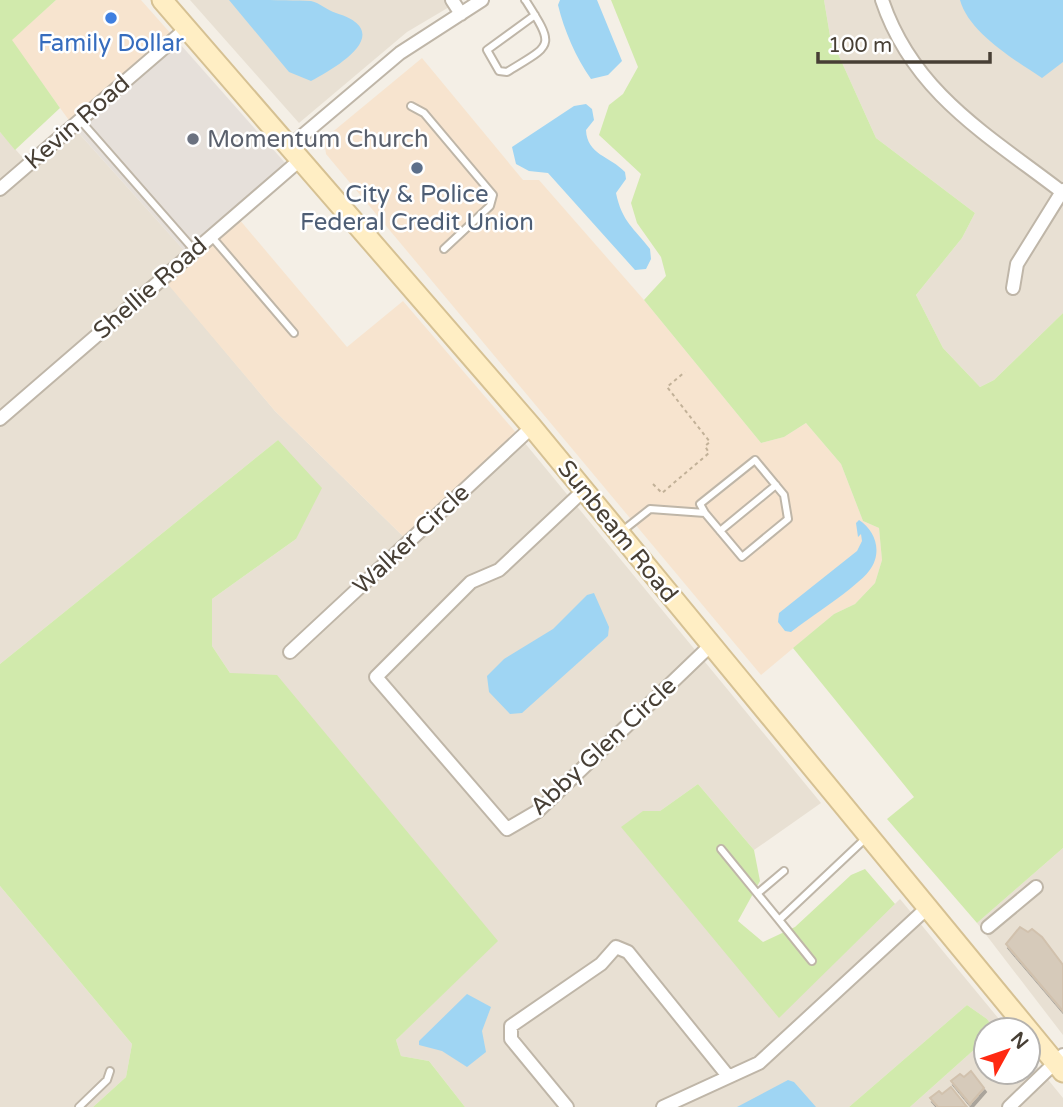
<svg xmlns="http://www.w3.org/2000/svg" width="1063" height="1107" viewBox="0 0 1063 1107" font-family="'Varela Round',sans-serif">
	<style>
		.residential { fill: #e8e0d3 }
		.commercial { fill: #f7e4cf }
		.industrial { fill: #e6e0da }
		.green { fill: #d1eaac }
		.water { fill: #9fd5f3 }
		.building { fill: #d6caba; stroke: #d1c1ad; stroke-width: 2; filter: url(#shadow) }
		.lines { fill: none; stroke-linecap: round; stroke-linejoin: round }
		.lane-casing { stroke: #bfb6a8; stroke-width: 10 }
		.street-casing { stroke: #bfb6a8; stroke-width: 16 }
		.secondary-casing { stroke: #d6c193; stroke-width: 23 }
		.path { stroke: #c2b198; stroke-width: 2; stroke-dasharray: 3.5 3.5; stroke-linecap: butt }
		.lane { stroke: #fff; stroke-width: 6 }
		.street { stroke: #fff; stroke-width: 12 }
		.secondary { stroke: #ffeec4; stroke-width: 19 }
		.shop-dot { fill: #3f7fe0; stroke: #fff; stroke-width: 2.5 }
		.worship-dot { fill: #6b7280; stroke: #fff; stroke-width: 2.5 }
		.service-dot { fill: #5c6f8a; stroke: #fff; stroke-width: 2.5 }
		.labels { text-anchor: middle; stroke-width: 5; stroke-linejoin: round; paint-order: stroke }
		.shop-label { font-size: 24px; fill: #366cbe; stroke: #fff }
		.street-label { font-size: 24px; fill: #473f35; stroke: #fff }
		.worship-label { font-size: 24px; fill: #5b616d; stroke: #fff; text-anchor: start }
		.service-label { font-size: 24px; fill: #4e5e75; stroke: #fff }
	</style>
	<defs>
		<filter id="shadow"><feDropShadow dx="2" dy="4" stdDeviation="0" flood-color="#0004"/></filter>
	</defs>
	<rect width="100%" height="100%" fill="#f4efe6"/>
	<path class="residential" d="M190,0H461L407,32L299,123Z
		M824,0H1063V313L994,380L980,387L943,348L916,295L962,238L975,213L876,138L830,36Z
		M76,130L191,258L167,282L275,411L413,546L524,442L821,803L754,850L698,784L660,811H643L779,1017L900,899L1008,1030H995L987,1019L967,1005L849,1107H465L429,1061L401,1056L396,1040L497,941L230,673L212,646V599L296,539L278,440L0,664V132L32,168Z
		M1063,848V1035L977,923Z
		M0,886L132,1044L126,1077L93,1107H0Z
		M986,1039V1072H1028V1055L1063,1098V1107H910Z"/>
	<path class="commercial" d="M56,0H141L180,44L76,130L11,40Z
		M422,58L523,180H539L644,300L761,443L784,437L806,423L841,464L863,521L879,528L882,560L875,583L855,604L834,614L761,675L326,154L324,139Z
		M239,219L347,347L403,301L524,442L413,546L275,411L166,282Z"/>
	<path class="industrial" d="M180,44L294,173L191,258L76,130Z"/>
	<path class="green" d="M0,0H56L12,40L60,108L15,150L0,132Z
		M611,0H824L830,36L876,138L975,213L962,238L916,295L943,348L980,387L994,380L1063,313V848L977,923L887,819L914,797L793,648L834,614L855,604L875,583L882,560L879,528L863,521L841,464L806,423L784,437L761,443L644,300L666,276L661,257L637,223L631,203L641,174L599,135L609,105L623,94L638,67Z
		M278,440L322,488L296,539L212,599V646L230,673L277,675L498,941L396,1040L401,1056L429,1061L465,1107H93L126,1077L132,1044L0,886V664Z
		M698,784L754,850L760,881L738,921L763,942L795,927L851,875L865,869L895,904L779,1018L621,827L643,811H660Z
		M967,1005L987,1019L995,1030H986V1039L910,1107H849Z"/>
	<path class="water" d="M229,0C251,0 291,0 311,1C320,3 327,10 336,13C397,32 337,67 311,81L289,72Z
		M560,0H597L622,61L608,75L591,79C576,58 564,30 558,5Z
		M960,0H1063V62L1042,78C1015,60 969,33 960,0Z
		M586,104L592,109L594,120L586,130C587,155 610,156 625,172L626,179L616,193C622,222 634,228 650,249L651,259L646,269L635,270L548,173L529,171L516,164L512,147L574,106Z
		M859,520C876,531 883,553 869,571C857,587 809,618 791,632L785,631L778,622L779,613L857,551L862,541L861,534L858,537L856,523Z
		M594,593L609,627L608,636L522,713L510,714L489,692L487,676L504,659L553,629L587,595Z
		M467,994L491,1007L482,1031L486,1052L467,1067L442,1051L419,1045V1041Z
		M788,1080L794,1082L816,1107H737Z"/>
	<path class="building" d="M1020,927L1028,932L1032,929L1042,937L1063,965V1011L1006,944Z
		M971,1071L984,1088L970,1104L951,1081L960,1074L964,1077Z
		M951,1087L967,1107H938L930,1098L939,1091L942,1094Z"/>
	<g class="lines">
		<defs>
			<path id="lane" d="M525,0L526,1C556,48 552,44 507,72L499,71L487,50L535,15
				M411,106L424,113L493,195L490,206L444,249
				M80,120L194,250
				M211,236L294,333
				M720,531L776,485
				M621,532L650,509L705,513L742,557L788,519L784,495L755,460L700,504L705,513
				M721,849L779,920L867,837
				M758,893L784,871
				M779,920L812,961
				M79,1107L107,1080L110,1071"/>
			<path id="street" d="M452,0L461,14
				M882,0C913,93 988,135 1062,192
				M290,146L400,53L482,0
				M0,189L187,28
				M1013,288L1017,264L1063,190
				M0,419L301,159
				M584,490L499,570L471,582L376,677L507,829L538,811L711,645
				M290,652L532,427
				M988,927L1036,887
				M567,1107L511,1039V1026L601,964L616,947L628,952L728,1076
				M663,1107L759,1063L927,908
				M1009,1107L1063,1055"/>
			<path id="secondary" d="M162,0L532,427L1063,1072"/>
		</defs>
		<use href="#lane" class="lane-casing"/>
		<use href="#street" class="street-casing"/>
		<use href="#secondary" class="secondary-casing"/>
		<path class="path" d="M653,484L662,493L709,453L705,446L710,442L667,387L685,372"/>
		<use href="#lane" class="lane"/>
		<use href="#street" class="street"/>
		<use href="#secondary" class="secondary"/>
	</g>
	<circle class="shop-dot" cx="111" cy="18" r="7"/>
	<circle class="worship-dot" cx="193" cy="139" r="7"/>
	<circle class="service-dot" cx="417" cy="168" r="7"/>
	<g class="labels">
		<g class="shop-label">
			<text x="111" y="51">Family Dollar</text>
		</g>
		<g class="street-label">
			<text transform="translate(77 122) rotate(-41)" y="8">Kevin Road</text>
			<text transform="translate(150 288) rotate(-41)" y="8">Shellie Road</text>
			<text transform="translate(618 531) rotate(51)" y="8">Sunbeam Road</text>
			<text transform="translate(411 539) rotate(-43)" y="8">Walker Circle</text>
			<text transform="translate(603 746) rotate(-43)" y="8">Abby Glen Circle</text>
		</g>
		<g class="worship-label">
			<text x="207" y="147">Momentum Church</text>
		</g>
		<g class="service-label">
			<text x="417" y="202">City &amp; Police<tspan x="417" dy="28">Federal Credit Union</tspan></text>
		</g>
	</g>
	<g transform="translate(1007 1051) rotate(50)"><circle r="33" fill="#ffffff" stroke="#b5b2ae" stroke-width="2"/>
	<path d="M0-5L12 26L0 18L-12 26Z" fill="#ff2911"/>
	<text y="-10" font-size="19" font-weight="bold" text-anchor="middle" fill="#473f35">N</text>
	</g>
	<path d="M818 52v10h172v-10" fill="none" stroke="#473f35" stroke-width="3.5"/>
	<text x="828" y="52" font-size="21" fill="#473f35" stroke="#ffffff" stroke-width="5" paint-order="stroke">100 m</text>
</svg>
